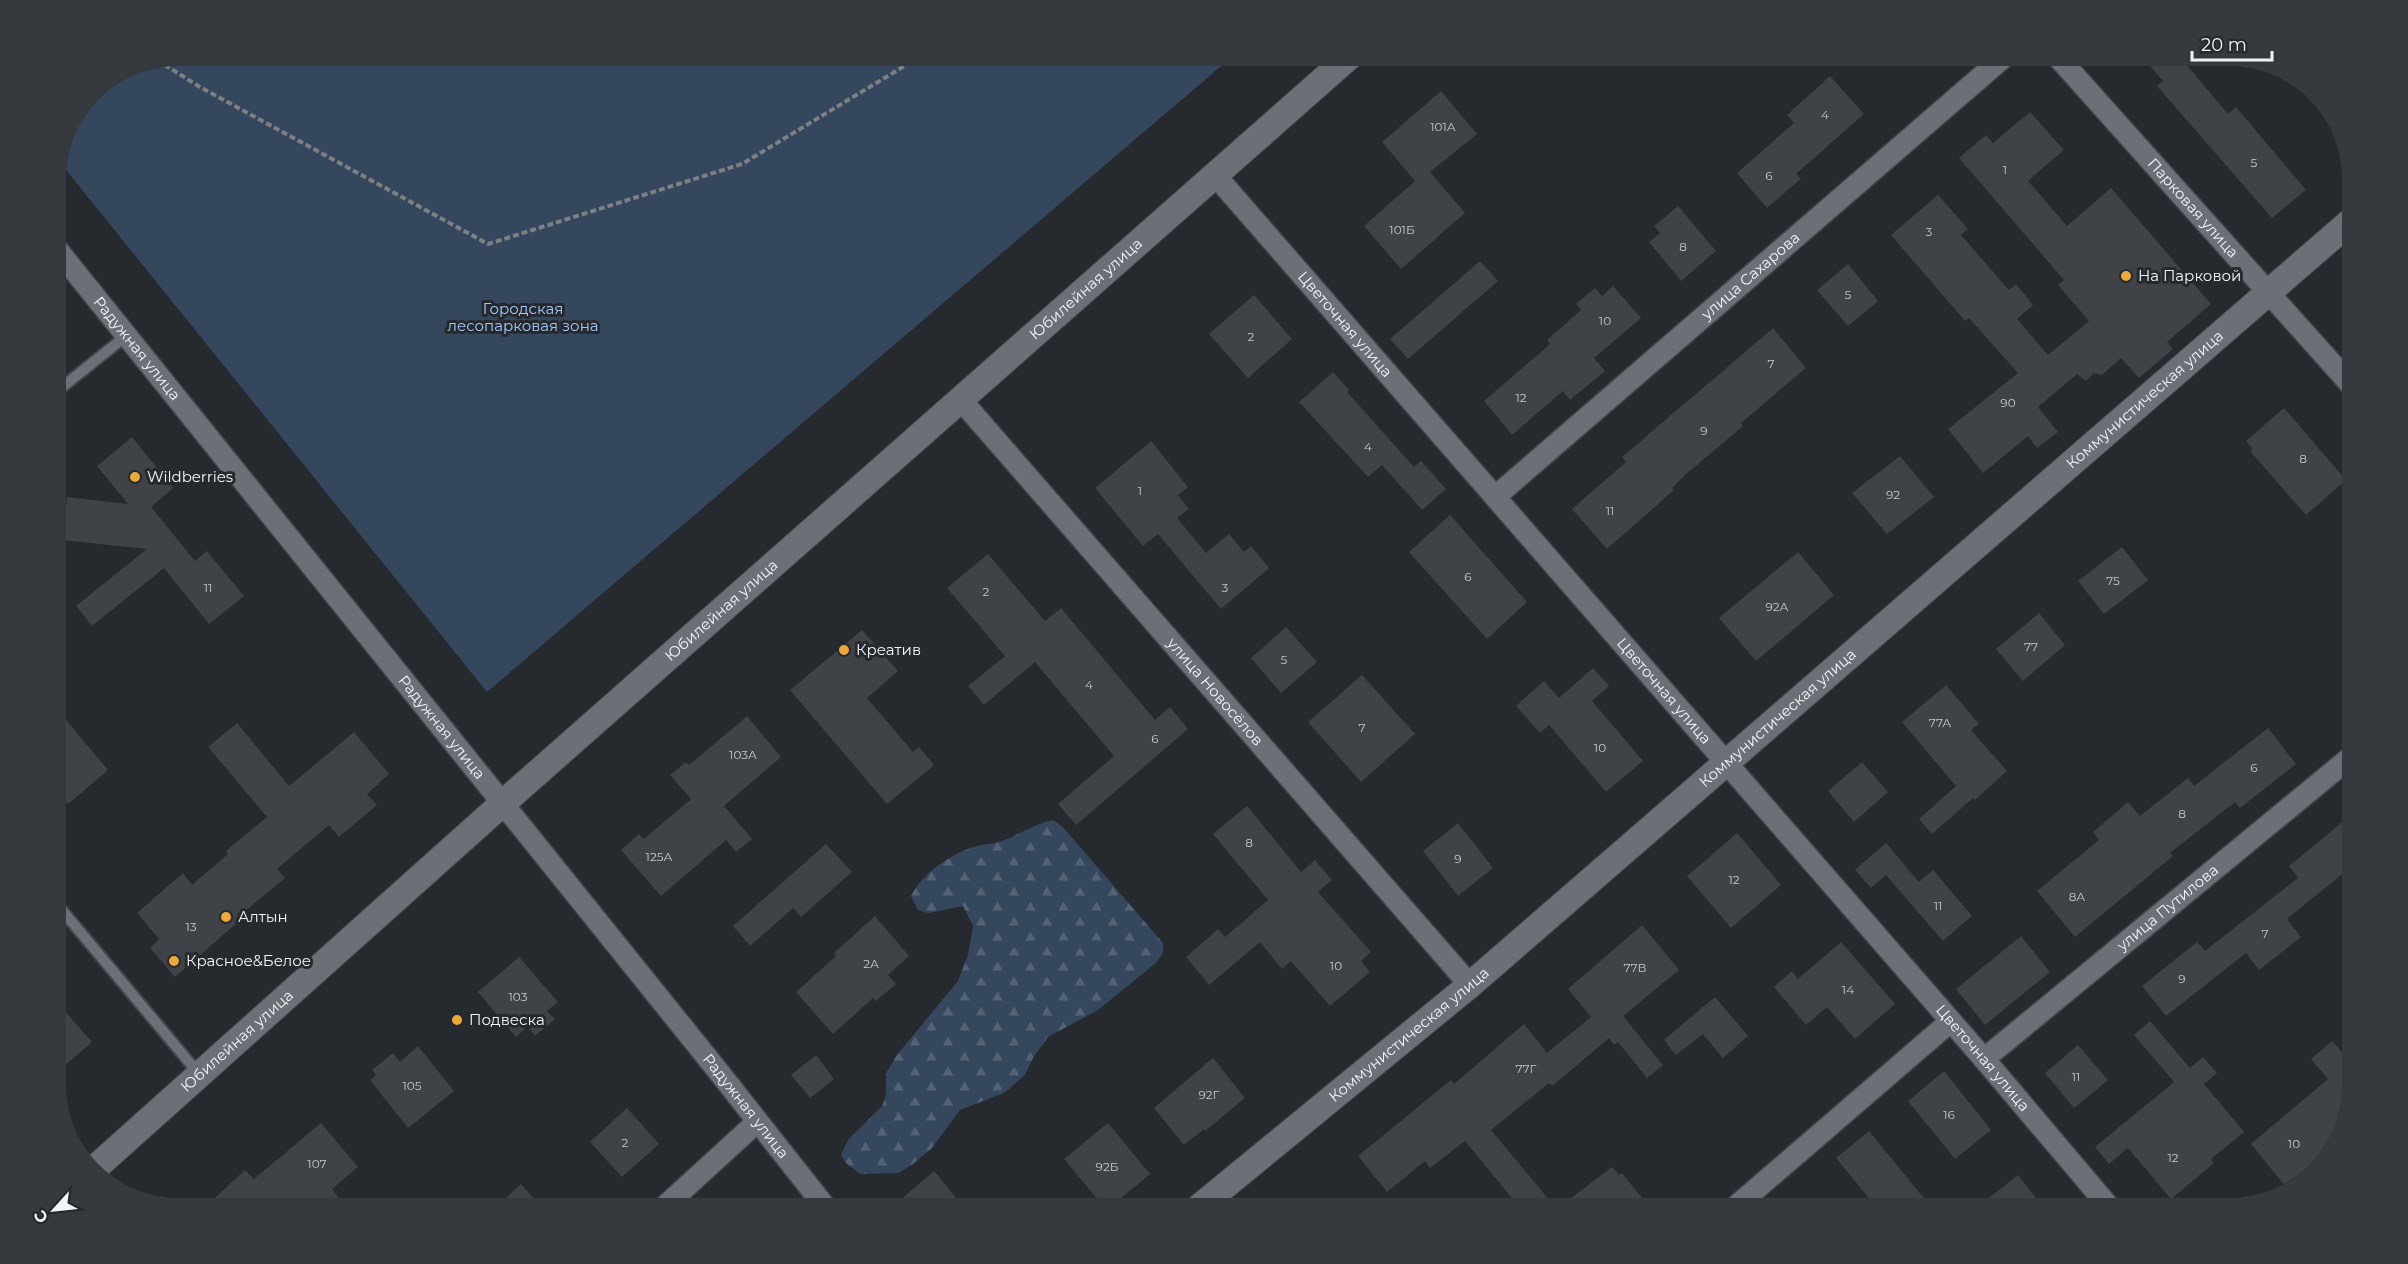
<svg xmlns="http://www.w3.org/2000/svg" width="2408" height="1264" viewBox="0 0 2408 1264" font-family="Montserrat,sans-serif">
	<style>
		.forest { fill: url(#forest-firs) }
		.garden { fill: #35475d }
		.building { fill: #3f4348 }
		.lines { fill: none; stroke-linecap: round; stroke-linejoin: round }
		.service-casing { stroke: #414448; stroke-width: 14 }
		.minor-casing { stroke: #414448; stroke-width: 24 }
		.tertiary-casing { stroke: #414448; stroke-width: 28 }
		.path { stroke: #7c7f83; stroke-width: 4; stroke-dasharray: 6 3; stroke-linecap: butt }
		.service { stroke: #6c7076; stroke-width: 10 }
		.minor { stroke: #6c7076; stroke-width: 21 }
		.tertiary { stroke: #6c7076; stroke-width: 26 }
		.poi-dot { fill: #eca93a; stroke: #26292e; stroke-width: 2 }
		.labels { text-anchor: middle; stroke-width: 6; stroke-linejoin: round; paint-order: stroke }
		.number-label { font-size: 12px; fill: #c5c8cc }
		.street-label { font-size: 15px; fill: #f2f5f8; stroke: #26292e }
		.poi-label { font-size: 15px; fill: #f2f5f8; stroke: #26292e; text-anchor: start }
		.park-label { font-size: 15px; fill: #a4cafb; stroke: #26292e }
	</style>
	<defs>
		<pattern id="forest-firs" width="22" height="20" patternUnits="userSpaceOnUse" patternTransform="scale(1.5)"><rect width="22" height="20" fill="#35475d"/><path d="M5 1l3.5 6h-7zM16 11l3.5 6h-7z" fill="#536275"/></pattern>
	</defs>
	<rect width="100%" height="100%" fill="#26292e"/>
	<path class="forest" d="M1053,820L1062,826L1163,943V953L1157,962L1098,1010L1048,1037L1033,1058L1025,1075L1004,1093L960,1110L932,1148L913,1164L898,1173L860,1174L846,1163L841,1155L848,1140L882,1106L886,1095V1073L897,1055L958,981L968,955L973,926L963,906L928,913L918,910L911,896C923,873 948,856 973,847C983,844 995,844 1005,840C1021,833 1035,824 1053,820Z"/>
	<path class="garden" d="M179,56H1233L487,692L58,160L65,132L92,91L132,65Z"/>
	<path class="building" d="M2142,56H2179L2228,114L2236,107L2306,190L2272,218L2157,86L2163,81Z
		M1830,76L1864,114L1796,174L1801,179L1767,208L1737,173L1794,123L1787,115Z
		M1441,91L1477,134L1430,172L1465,213L1401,269L1364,226L1415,181L1382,142Z
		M2030,112L2064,150L2028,181L2067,226L2111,188L2211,304L2167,342L2173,349L2139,378L2121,358L2102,375L2094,373L2086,381L2077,374L2038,407L2058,432L2037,448L2028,436L1983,473L1948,429L2018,373L1969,318L1965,321L1891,235L1938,195L1968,229L1961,235L2009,290L2016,284L2033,305L2017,319L2048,355L2089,321L2058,285L2064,280L1959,158L1986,135L1993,143Z
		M1678,206L1716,251L1681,281L1649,242L1660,233L1654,226Z
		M1480,261L1498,281L1408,359L1390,339Z
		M1848,264L1878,301L1848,326L1817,290Z
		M1613,286L1641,318L1594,358L1605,371L1570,400L1563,391L1512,435L1484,401L1550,344L1547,340L1581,310L1576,304L1595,288L1602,296Z
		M1254,295L1292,339L1248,378L1209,334Z
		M1773,328L1806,368L1741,423L1743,426L1685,475L1672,488L1674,490L1607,549L1572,509L1626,462L1622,457Z
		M1333,372L1349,390L1347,392L1414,467L1421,461L1446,489L1422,510L1382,465L1368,477L1299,402Z
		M2284,408L2346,480L2306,515L2250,451L2253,449L2246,441Z
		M132,437L173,488L151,507L195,561L207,551L244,596L209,624L164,568L92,626L76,606L147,549L62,540L67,497L128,504L97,466Z
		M1151,441L1188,487L1178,495L1189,509L1177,518L1206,553L1229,534L1244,552L1251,546L1269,568L1221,609L1158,534L1143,546L1095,488Z
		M1900,456L1934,497L1887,534L1852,493Z
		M1450,515L1527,602L1487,639L1409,552Z
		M2122,547L2148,580L2104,614L2078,581Z
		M1798,552L1834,595L1756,661L1719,618Z
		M988,554L1045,621L1061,608L1155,720L1170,707L1188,729L1076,825L1058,804L1114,756L1035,662L984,705L968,686L1005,656L947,588Z
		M2039,613L2065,645L2023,681L1996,649Z
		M1286,627L1317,662L1281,693L1251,658Z
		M862,630L898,671L867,698L913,752L919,747L934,765L887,804L790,690Z
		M1593,668L1609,686L1592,701L1643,761L1606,792L1549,725L1540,733L1516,706L1544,681L1559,698Z
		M1362,675L1415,734L1361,782L1308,722Z
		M1946,685L1979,724L1971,730L2007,771L1975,800L1973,798L1932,834L1919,819L1956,786L1902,722Z
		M56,708L108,770L68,804L56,790Z
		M747,716L781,757L724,806L752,839L736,852L726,840L661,896L621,850L639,834L644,839L691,799L670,775L686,762L689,765Z
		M237,723L289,786L354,732L389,774L367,794L377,805L339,837L329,825L277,869L285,878L244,912L246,915L175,977L150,948L159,939L137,913L183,873L192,885L228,854L226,851L267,817L208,747Z
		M2268,728L2296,764L2240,808L2235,802L2170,853L2173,856L2075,937L2037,891L2099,840L2093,832L2128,802L2140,816L2188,778L2194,786Z
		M1862,762L1888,792L1854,822L1828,791Z
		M1247,806L1301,872L1315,860L1332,880L1318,892L1371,952L1361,961L1370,972L1330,1006L1291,961L1282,969L1260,942L1209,985L1186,957L1218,929L1225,937L1268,900L1213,834Z
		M2352,814V866L2287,919L2301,937L2259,970L2246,953L2166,1016L2142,986L2197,942L2205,951L2298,878L2289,866Z
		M1458,823L1493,868L1458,896L1423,851Z
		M1737,833L1781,885L1731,928L1687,876Z
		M1886,843L1919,882L1933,870L1972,916L1943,941L1886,875L1871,888L1855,870Z
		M826,844L852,872L801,917L793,908L750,946L733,926Z
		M875,916L909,956L888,975L896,984L876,1001L873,998L833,1034L796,992L836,956L834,953Z
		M1642,925L1679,970L1623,1016L1663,1065L1647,1078L1618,1042L1614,1045L1609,1038L1552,1086L1549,1083L1491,1130L1556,1208H1520L1465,1141L1430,1168L1425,1161L1387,1192L1358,1156L1451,1080L1454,1084L1524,1024L1547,1053L1591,1017L1568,989Z
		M2021,936L2050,972L1985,1025L1956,989Z
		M1841,942L1895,1004L1855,1039L1827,1007L1806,1025L1774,987L1792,971L1798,979Z
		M519,957L558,1002L547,1011L555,1019L535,1036L528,1026L516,1037L478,992Z
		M1715,997L1748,1036L1723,1058L1703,1034L1676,1055L1664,1040Z
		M56,1001L92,1042L56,1073Z
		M2150,1021L2190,1068L2203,1057L2217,1073L2204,1084L2244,1132L2211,1159L2214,1163L2171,1199L2128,1148L2109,1164L2095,1147L2174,1082L2134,1035Z
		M2332,1041L2350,1061L2352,1059V1085L2340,1140L2286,1187L2251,1144L2328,1079L2311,1059Z
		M2078,1045L2108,1080L2074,1108L2045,1073Z
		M418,1046L454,1091L408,1128L370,1080L376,1075L372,1070L393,1053L400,1062Z
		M816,1055L834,1079L810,1098L791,1075Z
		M1213,1058L1245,1098L1205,1131L1204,1129L1184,1145L1154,1108Z
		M1944,1071L1991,1130L1955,1159L1908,1101Z
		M627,1108L659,1144L622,1177L590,1142Z
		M321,1123L358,1167L332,1189L348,1209H203L245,1170L254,1179Z
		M1108,1123L1150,1174L1109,1208H1105L1064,1159Z
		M1869,1131L1932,1208H1877L1836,1158Z
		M1612,1167L1619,1175L1622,1173L1650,1208H1558Z
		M934,1171L965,1209H890Z
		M2018,1175L2044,1208H1976Z
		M521,1184L543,1209H494Z"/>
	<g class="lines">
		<defs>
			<path id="service" d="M56,392L126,336
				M56,903L199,1074"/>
			<g id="minor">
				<path id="s1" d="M2057,56L2352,386"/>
				<path id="s2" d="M1215,175L1984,1059L2110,1208"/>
				<path id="s3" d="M56,248L722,1076L826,1208"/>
				<path id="s4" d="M961,400L1470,985"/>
				<path id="s5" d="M1495,497L2005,56"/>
				<path id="s6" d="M1984,1059L2352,756"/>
				<path d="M663,1208L757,1122"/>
				<path d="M1734,1208L1951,1021"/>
			</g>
			<g id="tertiary">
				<path id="s7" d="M94,1169L502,804L1350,56"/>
				<path id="s8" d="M1198,1208L1470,985L2352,220"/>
			</g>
		</defs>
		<use href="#service" class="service-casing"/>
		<use href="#minor" class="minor-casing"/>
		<use href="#tertiary" class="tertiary-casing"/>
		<path class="path" d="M157,60L200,87L488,244L742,164L921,56"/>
		<use href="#service" class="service"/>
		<use href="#minor" class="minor"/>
		<use href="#tertiary" class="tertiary"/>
	</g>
	<g class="poi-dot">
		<circle cx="2126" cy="276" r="6"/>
		<circle cx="135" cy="477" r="6"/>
		<circle cx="844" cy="650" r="6"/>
		<circle cx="226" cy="917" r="6"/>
		<circle cx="174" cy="961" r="6"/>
		<circle cx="457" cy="1020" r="6"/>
	</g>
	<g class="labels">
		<g class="number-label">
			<text x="1825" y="119">4</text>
			<text x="1443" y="131">101А</text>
			<text x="2254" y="167">5</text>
			<text x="2005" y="174">1</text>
			<text x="1769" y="180">6</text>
			<text x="1402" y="234">101Б</text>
			<text x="1929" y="236">3</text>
			<text x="1683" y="251">8</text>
			<text x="1848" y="299">5</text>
			<text x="1605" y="325">10</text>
			<text x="1251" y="341">2</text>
			<text x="1771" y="368">7</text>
			<text x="1521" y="402">12</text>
			<text x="2008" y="407">90</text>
			<text x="1704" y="435">9</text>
			<text x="1368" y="451">4</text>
			<text x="2303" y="463">8</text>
			<text x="1140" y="495">1</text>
			<text x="1893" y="499">92</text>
			<text x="1610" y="515">11</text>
			<text x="1468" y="581">6</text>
			<text x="2113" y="585">75</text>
			<text x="208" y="592">11</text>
			<text x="1225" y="592">3</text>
			<text x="986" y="596">2</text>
			<text x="1777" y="611">92А</text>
			<text x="2031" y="651">77</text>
			<text x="1284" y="664">5</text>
			<text x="1089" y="689">4</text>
			<text x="1940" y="727">77А</text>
			<text x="1362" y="732">7</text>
			<text x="1155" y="743">6</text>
			<text x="1600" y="752">10</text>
			<text x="743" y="759">103А</text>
			<text x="2254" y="772">6</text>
			<text x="2182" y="818">8</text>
			<text x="1249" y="847">8</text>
			<text x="659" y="861">125А</text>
			<text x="1458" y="863">9</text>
			<text x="1734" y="884">12</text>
			<text x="2077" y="901">8А</text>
			<text x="1938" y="910">11</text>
			<text x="191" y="931">13</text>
			<text x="2265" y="938">7</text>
			<text x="871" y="968">2А</text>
			<text x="1336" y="970">10</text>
			<text x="1635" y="972">77В</text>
			<text x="2182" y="983">9</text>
			<text x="1848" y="994">14</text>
			<text x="518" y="1001">103</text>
			<text x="1526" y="1073">77Г</text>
			<text x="2076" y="1081">11</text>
			<text x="412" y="1090">105</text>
			<text x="1209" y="1099">92Г</text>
			<text x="1949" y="1119">16</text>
			<text x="625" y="1147">2</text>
			<text x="2294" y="1148">10</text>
			<text x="2173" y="1162">12</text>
			<text x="317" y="1168">107</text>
			<text x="1107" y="1171">92Б</text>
		</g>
		<g class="street-label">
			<text dy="5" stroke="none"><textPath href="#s1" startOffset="204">Парковая улица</textPath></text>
			<text dy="5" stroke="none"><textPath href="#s5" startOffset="338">улица Сахарова</textPath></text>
			<text dy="5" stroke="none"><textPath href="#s7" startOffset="1326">Юбилейная улица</textPath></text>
			<text dy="5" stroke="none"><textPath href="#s2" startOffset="198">Цветочная улица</textPath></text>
			<text dy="5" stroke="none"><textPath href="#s3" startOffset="129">Радужная улица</textPath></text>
			<text dy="5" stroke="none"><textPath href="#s8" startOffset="1245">Коммунистическая улица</textPath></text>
			<text dy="5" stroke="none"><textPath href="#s7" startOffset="840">Юбилейная улица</textPath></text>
			<text dy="5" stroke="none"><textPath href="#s2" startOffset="684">Цветочная улица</textPath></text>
			<text dy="5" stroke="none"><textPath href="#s4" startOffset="387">улица Новосёлов</textPath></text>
			<text dy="5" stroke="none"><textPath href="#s8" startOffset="759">Коммунистическая улица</textPath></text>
			<text dy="5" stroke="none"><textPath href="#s3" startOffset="615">Радужная улица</textPath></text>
			<text dy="5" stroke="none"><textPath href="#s6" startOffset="238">улица Путилова</textPath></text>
			<text dy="5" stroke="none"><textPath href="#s8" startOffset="273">Коммунистическая улица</textPath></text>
			<text dy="5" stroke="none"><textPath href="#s7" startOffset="192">Юбилейная улица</textPath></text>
			<text dy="5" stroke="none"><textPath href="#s2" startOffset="1170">Цветочная улица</textPath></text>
			<text dy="5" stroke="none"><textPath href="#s3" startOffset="1101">Радужная улица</textPath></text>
		</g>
		<g class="poi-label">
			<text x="2138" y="281">На Парковой</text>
			<text x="147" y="482">Wildberries</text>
			<text x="856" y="655">Креатив</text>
			<text x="238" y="922">Алтын</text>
			<text x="186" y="966">Красное&amp;Белое</text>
			<text x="469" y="1025">Подвеска</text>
		</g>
		<g class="park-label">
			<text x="523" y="314">Городская<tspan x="523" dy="17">лесопарковая зона</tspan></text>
		</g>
	</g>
	<path d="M0 0H2408V1264H0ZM179 66H2229A113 113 0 0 1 2342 179V1085A113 113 0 0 1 2229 1198H179A113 113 0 0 1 66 1085V179A113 113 0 0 1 179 66Z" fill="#36393e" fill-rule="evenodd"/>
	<g transform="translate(54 1210) rotate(243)" stroke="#26292e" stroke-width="4.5" paint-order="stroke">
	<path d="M0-4.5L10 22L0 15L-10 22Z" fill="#f2f5f8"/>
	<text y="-9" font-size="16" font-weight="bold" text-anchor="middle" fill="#f2f5f8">С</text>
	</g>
	<path d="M2192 51v9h80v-9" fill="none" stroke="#f2f5f8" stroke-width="3"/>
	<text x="2201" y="51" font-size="18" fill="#f2f5f8" stroke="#26292e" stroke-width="4.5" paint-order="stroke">20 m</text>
</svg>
